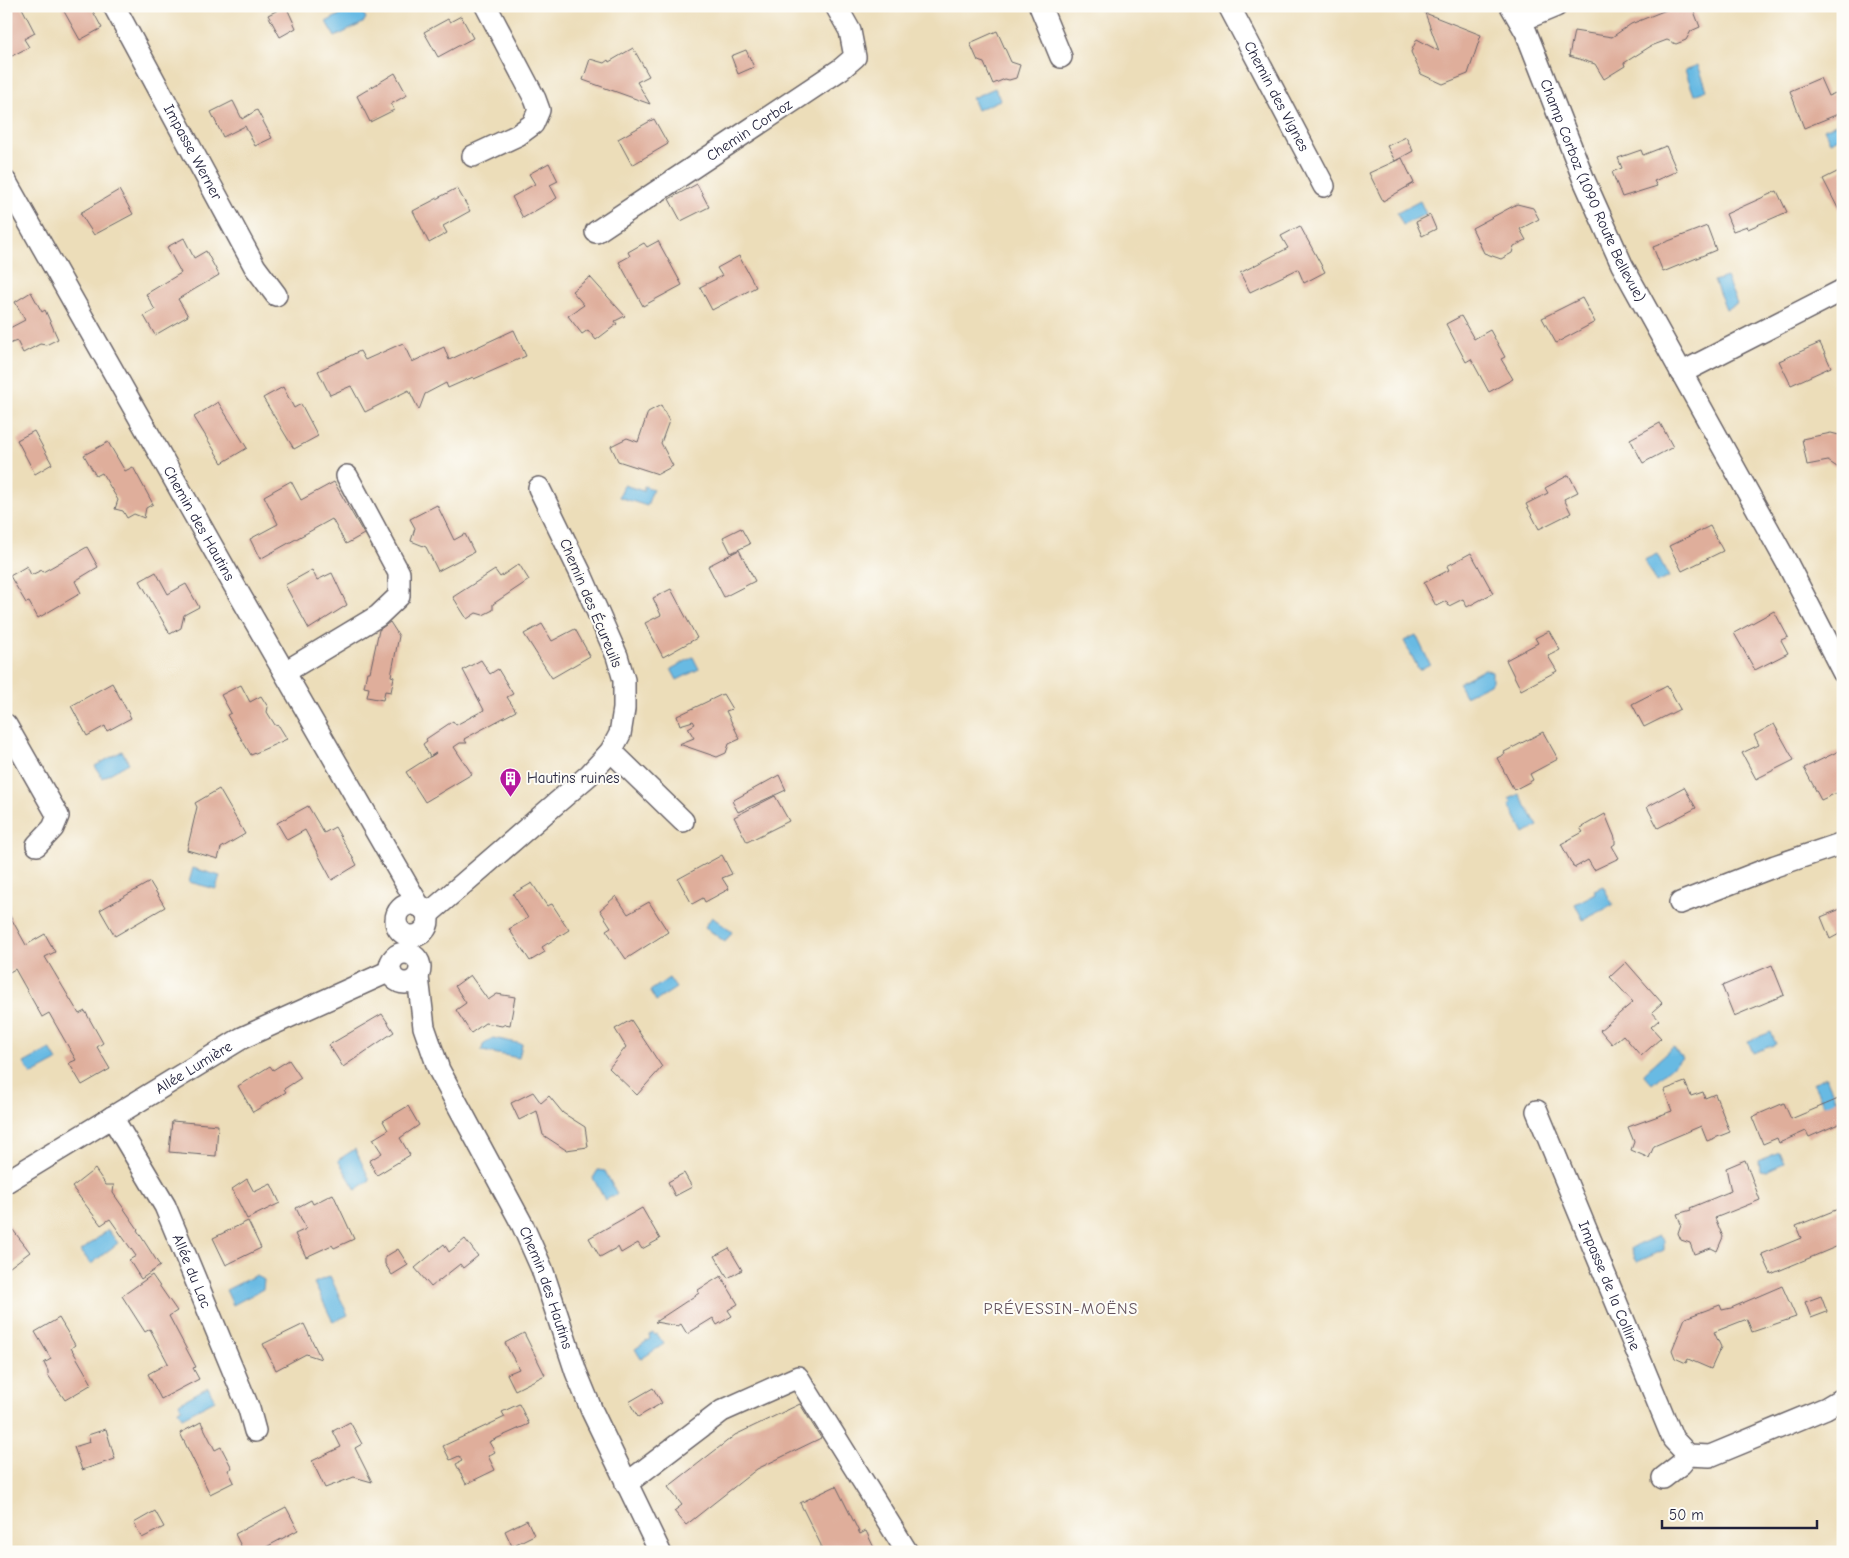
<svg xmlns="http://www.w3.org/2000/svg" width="1849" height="1558" viewBox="0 0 1849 1558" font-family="'Comic Neue',sans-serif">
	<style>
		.water { fill: #67bae3; stroke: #446e8f }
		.building { fill: #dfae9b }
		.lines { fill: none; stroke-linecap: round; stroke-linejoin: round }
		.street-casing { stroke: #696367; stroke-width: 24 }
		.street { stroke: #fff; stroke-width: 21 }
		.labels { text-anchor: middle; stroke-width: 4; stroke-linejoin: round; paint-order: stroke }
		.street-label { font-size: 15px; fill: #22223b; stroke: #fdfcf7 }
		.poi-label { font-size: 15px; fill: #22223b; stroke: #fdfcf7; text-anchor: start }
		.neighbourhood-label { font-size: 16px; letter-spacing: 1px; fill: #64535d; stroke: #fdfcf7 }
	</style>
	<rect width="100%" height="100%" fill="#fdfcf7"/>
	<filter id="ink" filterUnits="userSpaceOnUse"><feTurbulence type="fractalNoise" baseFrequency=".02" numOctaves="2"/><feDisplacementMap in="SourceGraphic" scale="10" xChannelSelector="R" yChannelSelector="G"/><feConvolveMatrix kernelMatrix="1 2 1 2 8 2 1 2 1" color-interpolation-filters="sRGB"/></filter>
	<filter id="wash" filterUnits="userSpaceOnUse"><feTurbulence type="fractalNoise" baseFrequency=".0096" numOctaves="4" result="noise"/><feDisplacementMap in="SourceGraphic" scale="20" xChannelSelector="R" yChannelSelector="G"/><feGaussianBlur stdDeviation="1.12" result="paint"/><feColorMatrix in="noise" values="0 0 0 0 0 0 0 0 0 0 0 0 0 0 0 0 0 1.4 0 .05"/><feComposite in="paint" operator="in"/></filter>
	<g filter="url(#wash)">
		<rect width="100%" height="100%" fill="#ecddb9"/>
		<path class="water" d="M359,6L366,18L363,23L335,37L326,22L354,7Z
			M1698,65L1707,90L1694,95L1685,70Z
			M995,88L1000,100L977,110L972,98Z
			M1843,121V136L1830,142L1824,129Z
			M1420,201L1426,214L1403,225L1397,213Z
			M1726,277L1737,304L1726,309L1714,281Z
			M624,485L643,491L644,486L653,489L647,506L619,497Z
			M1657,554L1669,577L1656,583L1644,560Z
			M1416,635L1430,664L1419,670L1404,641Z
			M693,657L699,669L677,680L671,669Z
			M1485,669L1492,672V683L1465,696L1458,683Z
			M122,751L129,763L102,778L95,766Z
			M1519,794L1538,826L1524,834L1509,805L1512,803L1509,799Z
			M193,868L220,876L216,889L189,882Z
			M1603,886L1613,905L1583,920L1575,904L1596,893L1594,890Z
			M712,917L732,932L725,942L705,927Z
			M669,978L676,988L656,1001L650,991Z
			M1771,1032L1776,1044L1753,1053L1748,1041Z
			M493,1038L522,1044L519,1058L482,1051L483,1045Z
			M1673,1047L1682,1058L1652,1084L1644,1075L1645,1072Z
			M50,1049L57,1061L31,1075L24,1063Z
			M1826,1077L1837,1102L1825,1107L1813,1083Z
			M355,1149L370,1180L356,1190L338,1160Z
			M1779,1152L1784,1163L1766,1171L1760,1170L1759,1161Z
			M598,1170L605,1171L617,1194L605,1200L593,1178Z
			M108,1230L118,1243L91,1264L81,1251Z
			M1658,1236L1664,1240V1250L1637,1262L1631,1248Z
			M256,1275L264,1280L263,1289L233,1305L226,1290Z
			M330,1276L348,1315L333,1322L314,1283Z
			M653,1333L655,1335L657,1334L664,1344L641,1359L635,1349L650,1339L649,1335Z
			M208,1387L215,1400L182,1417L178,1410L182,1408L179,1403Z"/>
		<g id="blocks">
			<path class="building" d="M17,6H21L35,33L24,39L29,47L6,59V7L9,11Z
				M61,6H90L102,28L80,40Z
				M286,6L296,28L280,37L268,15Z
				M1676,6H1692L1700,27L1691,31L1686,40L1676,44L1667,40L1651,46L1624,63L1625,66L1604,79L1595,64L1569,56L1574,31L1612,37L1631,24Z
				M1425,13L1481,35L1468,74L1443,84L1421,74L1411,52L1417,39L1439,51Z
				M461,16L473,38L438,57L424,32L448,19L450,22Z
				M997,31L1011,62L1020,65L1016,78L1009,80L1005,79L993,84L984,63L978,61L970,43Z
				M633,48L649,76L637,82L650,104L583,80L590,59L604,63L608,60L609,62Z
				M746,50L754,67L738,74L731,56Z
				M395,73L407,95L391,104L394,110L370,122L357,96Z
				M1820,78L1828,96L1843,90V112L1804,128L1790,91Z
				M233,101L242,119L257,110L272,138L255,146L245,126L223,137L211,112Z
				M654,119L668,144L632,165L618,139Z
				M1406,137L1413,151L1395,161L1387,146Z
				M1666,146L1677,171L1654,181L1657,186L1622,197L1612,172L1622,168L1618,158L1641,150L1643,155Z
				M1402,158L1414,183L1383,201L1369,173Z
				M549,163L558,181L550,185L557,198L523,218L512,197L535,184L529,174Z
				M1843,169V218L1823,179Z
				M697,184L709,207L681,221L669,199Z
				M457,188L470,211L443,226L447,233L429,243L413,211Z
				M119,190L133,214L94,235L80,213Z
				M1777,191L1787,212L1748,229L1747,226L1733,231L1726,214Z
				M1517,204L1533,208L1539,219L1520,229L1526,240L1514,246L1512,253L1501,259L1484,253L1472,228Z
				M1430,215L1436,229L1422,236L1416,222Z
				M1300,226L1325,272L1304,283L1298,269L1250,292L1240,273L1288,248L1281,236Z
				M1707,226L1716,250L1663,272L1653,247Z
				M184,238L194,258L206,251L219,275L178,299L188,316L155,335L144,316L155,310L146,294L181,273L167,247Z
				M658,241L682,285L643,306L619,262L630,256L628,252L644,243L647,247Z
				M739,256L756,287L712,310L700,287L722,276L717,268Z
				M590,277L625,316L615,321L617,324L596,340L588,330L582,334L568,316L584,305L572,291Z
				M31,292L42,312L45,310L58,339L46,345L40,344L23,353L17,341L6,345V330L25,320L15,302Z
				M1582,298L1595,322L1556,343L1542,318Z
				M1461,316L1474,339L1490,330L1505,357L1501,359L1513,379L1489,392L1471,359L1466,362L1446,324Z
				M514,330L526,356L474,379L473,377L448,388L446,383L425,394L419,410L409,390L365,412L351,386L330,395L318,371L360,351L365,360L403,343L412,362L444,347L449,360Z
				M1820,343L1831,367L1791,385L1779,361Z
				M283,387L294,408L301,404L318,436L294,449L263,398Z
				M218,402L247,448L222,463L194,417Z
				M661,405L669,421L661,443L673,466L658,474L618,461L611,446L627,438L638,442L648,412Z
				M1660,423L1673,447L1643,463L1630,439Z
				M34,431L52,464L35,474L17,440Z
				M1831,433L1843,436V471L1828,461L1807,465L1802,439Z
				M108,442L125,471L133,467L153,504L146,508L144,518L134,514L127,518L123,511L115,509L118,500L102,473L96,476L84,455Z
				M1569,475L1578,492L1564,499L1571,513L1539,529L1526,504L1548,493L1545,488Z
				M291,481L301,500L334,482L364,534L346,544L332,519L260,559L250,539L278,524L264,496Z
				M437,505L454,540L465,534L474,552L438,571L426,547L411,541L415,528L410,519Z
				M1710,526L1723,551L1682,571L1669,546Z
				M741,528L750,544L731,553L723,537Z
				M87,547L98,567L75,581L81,593L38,618L29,602L26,603L10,576L27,566L31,575L42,570L43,572Z
				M739,550L755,581L724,597L708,566Z
				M1471,553L1493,593L1467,607L1463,599L1449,606L1446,601L1436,606L1424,583L1449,570L1447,566Z
				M519,564L529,580L493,604V610L483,615L476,613L467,619L453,597L495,570L500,577Z
				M312,570L317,580L332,573L347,605L309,629L285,585Z
				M156,572L168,594L186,584L199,607L184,615L181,628L170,634L140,581Z
				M671,589L697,638L663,657L645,623L661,615L653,598Z
				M1774,611L1788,637L1781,640L1788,653L1755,670L1734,633Z
				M390,622L399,636L391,676L394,677L391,692L385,691L383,700L367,697L369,688L364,687L367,672H370L379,630Z
				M542,624L552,641L575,629L590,656L552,678L524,634Z
				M1549,631L1560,650L1548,656L1557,671L1521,690L1506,660L1538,643L1535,638Z
				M481,660L490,674L498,669L513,694L507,697L516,711L464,739L467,743H460L454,747L472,774L425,802L406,772L436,753L430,757L423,744L427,741L426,739L453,721L456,725L484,710L463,670Z
				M112,683L131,718L107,731L105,726L87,736L71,706Z
				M241,685L250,702L261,696L268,707L267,712L275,725L279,726L287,739L251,755L227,715L231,713L221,695Z
				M1667,686L1680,709L1644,727L1632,704Z
				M723,694L732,709L726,711L740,739L729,744L726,753L717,757L679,744L694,738L688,728L695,724L693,721L680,725L677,716Z
				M1774,724L1794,760L1756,779L1742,753L1759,745L1754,735Z
				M1543,732L1558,759L1530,774L1533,780L1514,790L1497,758L1505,754L1504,752Z
				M1843,749V790L1821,800L1804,768Z
				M779,775L786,790L738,812L732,801Z
				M1684,787L1696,808L1658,828L1647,807Z
				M219,789L245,834L221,848L218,859L187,850L197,807L195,803Z
				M775,796L789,821L747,842L734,817Z
				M308,806L324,833L335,827L357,865L332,880L305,830L287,840L277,823Z
				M1605,814L1615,838V844L1612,846L1619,858L1594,870L1588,860L1574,868L1561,844L1583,832L1580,828Z
				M722,855L732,874L722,878L729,889L705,902L703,898L692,904L678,879Z
				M150,882L165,907L115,936L100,910Z
				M532,883L547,906L552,904L569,930L542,947L545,952L530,961L509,929L528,918L513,894Z
				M616,896L628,914L649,902L668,932L626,959L606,930L611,927L600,910Z
				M1843,908V932L1830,939L1821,917Z
				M6,909L26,945L45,934L55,952L45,957L79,1014L85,1011L103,1043L97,1047L110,1069L82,1085L69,1063L76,1060L49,1013L42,1017L15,969L6,974Z
				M1626,962L1662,1003L1652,1012L1659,1020L1651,1027L1661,1038L1641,1056L1623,1035L1612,1044L1600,1030L1633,1002L1610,977Z
				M1772,965L1784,995L1734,1016L1722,986Z
				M470,975L488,1000L497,994L515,997L510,1025L505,1024L502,1026L485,1023L471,1033L456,1010L466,1003L455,986Z
				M382,1014L394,1032L343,1067L329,1045Z
				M631,1020L662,1067L637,1095L609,1068L626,1047L615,1029Z
				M289,1060L301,1078L284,1089L286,1092L253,1112L238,1086L270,1066L273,1070Z
				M1685,1082L1691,1096L1703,1092L1705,1098L1715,1094L1730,1132L1707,1141L1701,1126L1654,1146L1649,1158L1631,1150L1634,1142L1628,1127L1672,1111L1664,1090Z
				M533,1092L541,1103L549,1096L563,1113L585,1127L588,1147L566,1150L543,1135L537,1111L519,1120L511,1103Z
				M1843,1097V1122L1809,1137L1806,1131L1779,1143L1777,1138L1763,1144L1752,1117L1784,1103L1791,1119Z
				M408,1106L419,1125L400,1138L410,1155L377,1175L369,1161L382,1153L373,1139L388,1130L383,1121Z
				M172,1121L218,1125L216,1156L169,1152Z
				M1745,1160L1760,1200L1715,1218L1723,1237L1717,1251L1711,1248L1694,1254L1690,1243L1681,1240L1678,1233L1681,1224L1677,1214L1691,1210L1690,1208L1731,1191L1726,1168Z
				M95,1169L106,1185H114L113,1193L138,1229L137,1230L160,1266L141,1279L129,1260L136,1256L110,1219L101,1225L72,1187Z
				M684,1173L692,1187L675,1196L668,1182Z
				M247,1179L254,1192L271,1184L280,1203L247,1219L232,1189Z
				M333,1194L354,1239L334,1248L332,1245L306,1257L295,1234L306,1229L296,1208L311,1200L313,1204Z
				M1843,1207V1244L1771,1274L1762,1254L1801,1238L1796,1226Z
				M642,1208L660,1239L642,1249L638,1243L621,1253L618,1247L600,1257L589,1238Z
				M6,1221L30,1252L6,1270Z
				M248,1221L261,1248L226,1265L213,1238Z
				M465,1239L478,1256L463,1268L460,1264L431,1287L415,1268L444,1244L449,1252Z
				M729,1248L742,1270L728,1278L715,1256Z
				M398,1249L408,1265L392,1275L385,1264V1257Z
				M152,1275L177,1311L169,1316L196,1367L193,1368L199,1379L161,1399L148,1374L168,1363L150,1329L145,1332L122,1296Z
				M721,1276L738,1304L728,1310L732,1316L717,1325L713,1318L687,1334L681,1324L678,1326L655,1322L699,1293L698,1290Z
				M1782,1286L1796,1317L1752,1332L1747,1319L1714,1332L1721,1347L1711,1369L1688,1359L1686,1363L1675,1358L1672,1350L1685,1318L1720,1305L1722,1310L1731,1308Z
				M1821,1296L1827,1312L1811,1318L1805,1302Z
				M59,1318L75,1345L71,1348L92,1384L65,1400L48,1375V1371L44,1363L51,1359L35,1332Z
				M304,1324L321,1359L306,1354L276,1370L263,1344Z
				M524,1333L545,1375L515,1390L507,1374L519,1369L505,1343Z
				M653,1388L662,1403L638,1417L629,1402Z
				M519,1404L529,1424L489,1442L495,1452L488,1456L495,1470L466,1484L456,1464L462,1461L459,1456L450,1460L443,1446L505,1417L502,1412Z
				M800,1404L821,1438L757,1469L686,1525L674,1511L682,1505L668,1487L735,1435Z
				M201,1422L215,1450L221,1447L232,1468L228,1470L234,1482L210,1494L180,1433Z
				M350,1422L362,1444L355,1448L372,1482L354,1477L325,1488L312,1461L341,1447L333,1431Z
				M106,1429L115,1459L82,1470L74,1447L90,1442L88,1435Z
				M836,1486L860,1534L866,1531L876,1552H821V1545L800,1503Z
				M286,1507L298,1530L257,1552H244L235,1534Z
				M155,1511L164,1527L142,1538L134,1523Z
				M527,1520L534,1535L512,1546L505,1531Z"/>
		</g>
	</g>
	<g filter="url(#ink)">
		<use href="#blocks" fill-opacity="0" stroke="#696367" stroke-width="1"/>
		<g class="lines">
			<defs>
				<g id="street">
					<path id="s1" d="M114,6L255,267L276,295"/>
					<path d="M1040,6L1061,57"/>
					<path id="s2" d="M1229,6L1324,186"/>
					<path id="s3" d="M1511,6L1526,32L1584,180L1622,265L1787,563L1843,672"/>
					<path d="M1520,21L1556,6"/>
					<path d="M473,156L518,135L533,124L539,110L535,99L486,6"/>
					<path id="s4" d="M6,182L234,585L419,906"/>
					<path id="s5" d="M596,232L841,69L855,57L850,31L836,6"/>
					<path d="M1681,373L1843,290"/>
					<path d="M285,672L378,616L399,596V573L347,476"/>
					<path d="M6,725L58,816L53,828L37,845"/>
					<path d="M611,751L683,821"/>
					<path d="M1680,903L1775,866L1843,843"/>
					<circle cx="412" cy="920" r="16"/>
					<path d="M427,915L589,775L611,751L620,734L624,709V680L617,656L580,572L539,488"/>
					<circle cx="405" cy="968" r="15"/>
					<path id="s6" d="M418,977L424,1027L439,1070L522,1224L542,1269L576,1372L592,1411L660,1552"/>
					<path id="s7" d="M1537,1111L1673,1439L1688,1455"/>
					<path id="s8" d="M112,1117L165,1206L249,1409L255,1431"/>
					<path id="s9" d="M6,1182L242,1038L390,971"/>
					<path d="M1663,1478L1681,1464L1688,1455L1710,1456L1826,1408L1843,1398"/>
					<path d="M626,1484L722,1411L798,1377L907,1552"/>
				</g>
			</defs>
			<use href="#street" class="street-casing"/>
			<use href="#street" class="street"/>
		</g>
	</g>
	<defs>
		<symbol id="building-pin" viewBox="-11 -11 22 30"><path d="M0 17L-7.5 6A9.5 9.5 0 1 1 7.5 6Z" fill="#b5179e" stroke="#fdfcf7"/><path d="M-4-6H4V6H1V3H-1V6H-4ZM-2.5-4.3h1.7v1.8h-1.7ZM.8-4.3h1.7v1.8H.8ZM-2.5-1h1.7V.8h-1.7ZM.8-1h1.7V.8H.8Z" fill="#fff"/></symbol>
	</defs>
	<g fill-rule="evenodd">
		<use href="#building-pin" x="498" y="766" width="25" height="34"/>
	</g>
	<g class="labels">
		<g class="street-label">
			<text dy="5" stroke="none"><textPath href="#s2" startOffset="102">Chemin des Vignes</textPath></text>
			<text dy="5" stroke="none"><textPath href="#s5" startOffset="184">Chemin Corboz</textPath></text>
			<text dy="5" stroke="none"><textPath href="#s1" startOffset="166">Impasse Werner</textPath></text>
			<text dy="5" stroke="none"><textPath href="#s3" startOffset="202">Champ Corboz (1090 Route Bellevue)</textPath></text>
			<text dy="5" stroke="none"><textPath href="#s4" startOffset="392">Chemin des Hautins</textPath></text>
			<text transform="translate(591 603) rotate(67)" y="5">Chemin des Écureuils</text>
			<text dy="5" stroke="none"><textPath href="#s9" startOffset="220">Allée Lumière</textPath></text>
			<text dy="5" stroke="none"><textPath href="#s8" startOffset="174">Allée du Lac</textPath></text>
			<text dy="5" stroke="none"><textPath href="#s7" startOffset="189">Impasse de la Colline</textPath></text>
			<text dy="5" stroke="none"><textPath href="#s6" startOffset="339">Chemin des Hautins</textPath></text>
		</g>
		<g class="poi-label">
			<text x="527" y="783">Hautins ruines</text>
		</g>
		<g class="neighbourhood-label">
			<text x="1061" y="1314">PRÉVESSIN-MOËNS</text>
		</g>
	</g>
	<rect width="1849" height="1558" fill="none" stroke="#fdfcf7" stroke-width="25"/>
	<path d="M1662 1520v8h155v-8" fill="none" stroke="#22223b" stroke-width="2.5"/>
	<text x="1669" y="1520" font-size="15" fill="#22223b" stroke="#fdfcf7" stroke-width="4" paint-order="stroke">50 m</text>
</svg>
